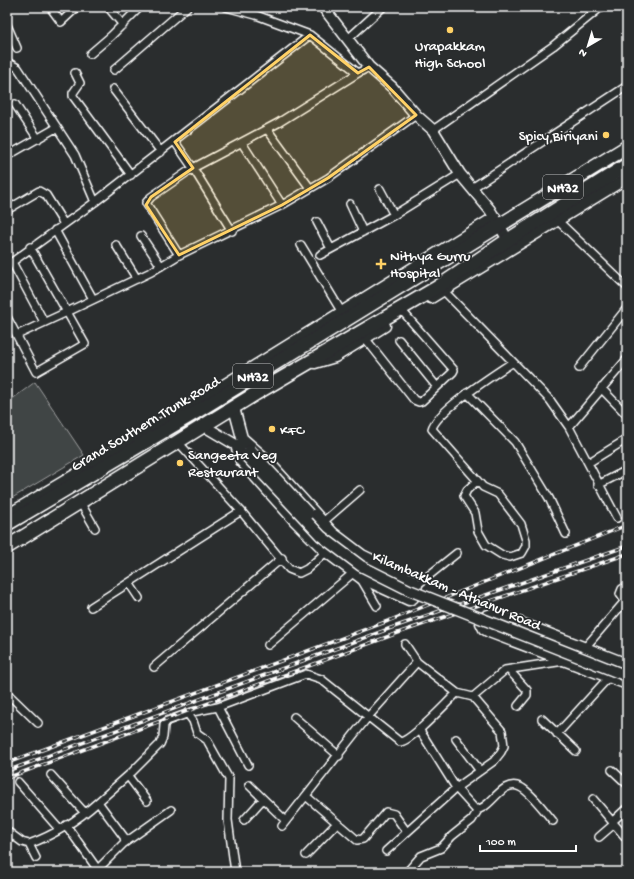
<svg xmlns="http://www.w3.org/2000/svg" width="634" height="879" viewBox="0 0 634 879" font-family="'Gochi Hand',sans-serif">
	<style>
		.green { fill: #414445; stroke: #a0a2a2 }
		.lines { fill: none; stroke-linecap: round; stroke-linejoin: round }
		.street-casing { stroke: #fff; stroke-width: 10 }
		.secondary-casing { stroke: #fff; stroke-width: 13 }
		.highway-casing { stroke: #fff; stroke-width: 16 }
		.street { stroke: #2a2d2e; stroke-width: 7 }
		.secondary { stroke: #2a2d2e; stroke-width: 10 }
		.highway { stroke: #2a2d2e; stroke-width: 13 }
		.rail-casing { stroke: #fff; stroke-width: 3.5 }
		.rail { stroke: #2a2d2e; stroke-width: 2; stroke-dasharray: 6; stroke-linecap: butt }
		.secondary-bridge-casing { stroke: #fff; stroke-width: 13; stroke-linecap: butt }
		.secondary-bridge { stroke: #2a2d2e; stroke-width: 10 }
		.marked { fill: #ffd166; fill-opacity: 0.2; stroke: #ffd166; stroke-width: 3; stroke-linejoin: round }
		.poi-dot { fill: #ffd166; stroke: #2a2d2e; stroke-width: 1.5 }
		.labels { text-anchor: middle; stroke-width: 3.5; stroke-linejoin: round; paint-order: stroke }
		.shield { fill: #2a2d2e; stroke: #bfc0c0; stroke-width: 1 }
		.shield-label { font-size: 14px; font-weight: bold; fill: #fff }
		.poi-label { font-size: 15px; fill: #fff; stroke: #2a2d2e; text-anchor: start }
		.street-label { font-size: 15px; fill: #fff; stroke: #2a2d2e }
	</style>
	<rect width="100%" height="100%" fill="#2a2d2e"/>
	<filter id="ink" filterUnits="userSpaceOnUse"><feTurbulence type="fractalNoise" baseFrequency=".025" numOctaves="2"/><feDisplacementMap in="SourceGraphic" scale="8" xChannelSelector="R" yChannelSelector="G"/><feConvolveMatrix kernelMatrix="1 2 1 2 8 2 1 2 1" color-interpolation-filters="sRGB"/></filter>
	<g filter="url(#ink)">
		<path class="green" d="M35,382L84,455L7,501V403Z"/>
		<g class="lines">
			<defs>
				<path id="street" d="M50,7L61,22L77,7
					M108,7L123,25
					M226,7L256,15L310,35L358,73L369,67
					M7,25L17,48
					M348,39L383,7
					M90,54L111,36L140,7
					M7,62L18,68L75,155L95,202
					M114,70L187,7
					M75,73L80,83L73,93V96L131,175
					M113,89L161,152
					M15,104L38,139
					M267,129L310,188
					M433,130L553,46L601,7
					M175,142L193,168L278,123L358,73
					M242,143L282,205
					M7,156L56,128
					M472,188L627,86
					M380,189L394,215
					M350,204L363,232
					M7,210L39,191L46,195L64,224
					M555,218L627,287
					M317,222L331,249
					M55,230L93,299
					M141,236L161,266
					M116,245L137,279
					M301,245L341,311
					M30,247L67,312L151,272L179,255L282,205L328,178L416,115
					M179,255L146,203L151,197L193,168L232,231
					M320,255L394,215L460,174
					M444,291L550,400L569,427L617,518
					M7,317L36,372L85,344L67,312L17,335
					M44,322L12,262L95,202L310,35
					M365,338L414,400L419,402L422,401L453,372L454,370L404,313
					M399,340L437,387
					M579,368L627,308
					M601,388L627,415
					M467,393L515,442L549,498L566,534
					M569,427L627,359
					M178,442L241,511L289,569L299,573L307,569L326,552
					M588,463L627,439
					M477,481L467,490L464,496L475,513L478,531L486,545L502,555L510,557L522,553L526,546V540L521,524L498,494L483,487L432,429C436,411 497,373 513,362
					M598,485L627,470
					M80,502L95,528
					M323,522L360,490
					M361,579L377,606
					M129,583L139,598
					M417,585L457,553
					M91,607L241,511
					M405,644L417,662L457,693L473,697L505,670L564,661
					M268,645L353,573
					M583,650L625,601L620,594L622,589L627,586
					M154,667L282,558
					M509,670L527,690V695L518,706
					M7,693L38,723
					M218,707L248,765
					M187,713L193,721L197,733L207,740L229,779L228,820L235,872
					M294,717L339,756
					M542,719L576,751
					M419,729L456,788L475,809C490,812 501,778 520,787C531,792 545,812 553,821
					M557,734L609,677
					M456,739L480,771
					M612,770L627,784
					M51,775L85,813
					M128,776L147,801
					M18,782L59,829
					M249,785L286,821
					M306,796L357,840L363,839L386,812L394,814L406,831
					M593,799L627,839
					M244,820L263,799
					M613,821L627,808
					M66,825L98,870
					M282,826L367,718L417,662
					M7,831L22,842L29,844C54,835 79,819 98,802
					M599,837L614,824
					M29,844L36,858
					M123,844L171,810
					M386,851L456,788L494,761L501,752L504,746L502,731L473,697
					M306,855L337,823
					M95,872L125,842L124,837L98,802L132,772L160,744L163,737L164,725L167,721L192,712L218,707L306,674L321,679L400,742C413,740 446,703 457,693
					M407,872L421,856L441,848L452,836L472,820L478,810"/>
				<path id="secondary" d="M323,7L369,67L392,87L416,115L433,130L460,174L490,210L508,240
					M431,298L627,178
					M315,363L335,357L385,326
					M234,408L242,438L246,444
					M204,426L236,445L240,450
					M236,445L241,461L294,520L326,552L361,578L409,600L413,598L417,585L413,580L362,555L333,533L267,460L242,438
					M7,515L172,417L495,217
					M627,664L495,613L486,616L481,623L484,629L489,632L627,684"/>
				<path id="highway" d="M7,524L196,412L627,147
					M7,547L255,394L438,287L508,240L627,165"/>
			</defs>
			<use href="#street" class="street-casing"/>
			<use href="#secondary" class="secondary-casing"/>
			<use href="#highway" class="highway-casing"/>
			<use href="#street" class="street"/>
			<use href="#secondary" class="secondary"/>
			<use href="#highway" class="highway"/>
			<defs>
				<path id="rail" d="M7,763L388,621L627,525
					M7,771L391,628L627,546
					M7,778L395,634L627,554"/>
			</defs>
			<use href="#rail" class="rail-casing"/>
			<use href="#rail" class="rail"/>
			<defs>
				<path id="secondary-bridge" d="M250,450L309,514
					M245,455L321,536L361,566L409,590L627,676"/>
			</defs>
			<use href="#secondary-bridge" class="secondary-bridge-casing"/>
			<use href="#secondary-bridge" class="secondary-bridge"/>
		</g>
	</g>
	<path class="marked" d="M310,35L358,73L369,67L416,115L328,178L282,205L179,255L146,205L151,197L193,168L175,142Z"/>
	<g class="poi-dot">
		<circle cx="450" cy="30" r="4"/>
		<circle cx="606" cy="135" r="4"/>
		<path d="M379 258h4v4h4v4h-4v4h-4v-4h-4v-4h4z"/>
		<circle cx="272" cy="429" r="4"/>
		<circle cx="180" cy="463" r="4"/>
	</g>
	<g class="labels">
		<g class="shield">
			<rect x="543" y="175" width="40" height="24" rx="3"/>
			<rect x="233" y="364" width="40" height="24" rx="3"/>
		</g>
		<g class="shield-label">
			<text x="563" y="192">NH32</text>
			<text x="253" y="381">NH32</text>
		</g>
		<g class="poi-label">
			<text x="450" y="50" text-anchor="middle">Urapakkam<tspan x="450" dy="17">High School</tspan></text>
			<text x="598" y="140" text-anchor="end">Spicy Biriyani</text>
			<text x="390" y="260">Nithya Gurru<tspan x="390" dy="17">Hospital</tspan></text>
			<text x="280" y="434">KFC</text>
			<text x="188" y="459">Sangeeta Veg<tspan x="188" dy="17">Restaurant</tspan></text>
		</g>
		<g class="street-label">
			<text transform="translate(145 423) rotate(-31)" y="5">Grand Southern Trunk Road</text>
			<text transform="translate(457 590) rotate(23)" y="5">Kilambakkam - Athanur Road</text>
		</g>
	</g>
	<rect width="634" height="879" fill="none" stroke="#2a2d2e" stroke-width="24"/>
	<rect x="12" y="12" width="610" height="855" fill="none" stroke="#fff" stroke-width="1.5" filter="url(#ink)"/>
	<g transform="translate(588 46) rotate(218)" stroke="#2a2d2e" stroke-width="3" paint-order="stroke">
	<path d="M0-3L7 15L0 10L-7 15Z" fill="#ffffff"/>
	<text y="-6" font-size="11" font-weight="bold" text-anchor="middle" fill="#ffffff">N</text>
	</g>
	<path d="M480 845v6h96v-6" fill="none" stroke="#ffffff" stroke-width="2"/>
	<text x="486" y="845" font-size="12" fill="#ffffff" stroke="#2a2d2e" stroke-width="3" paint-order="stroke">100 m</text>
</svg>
